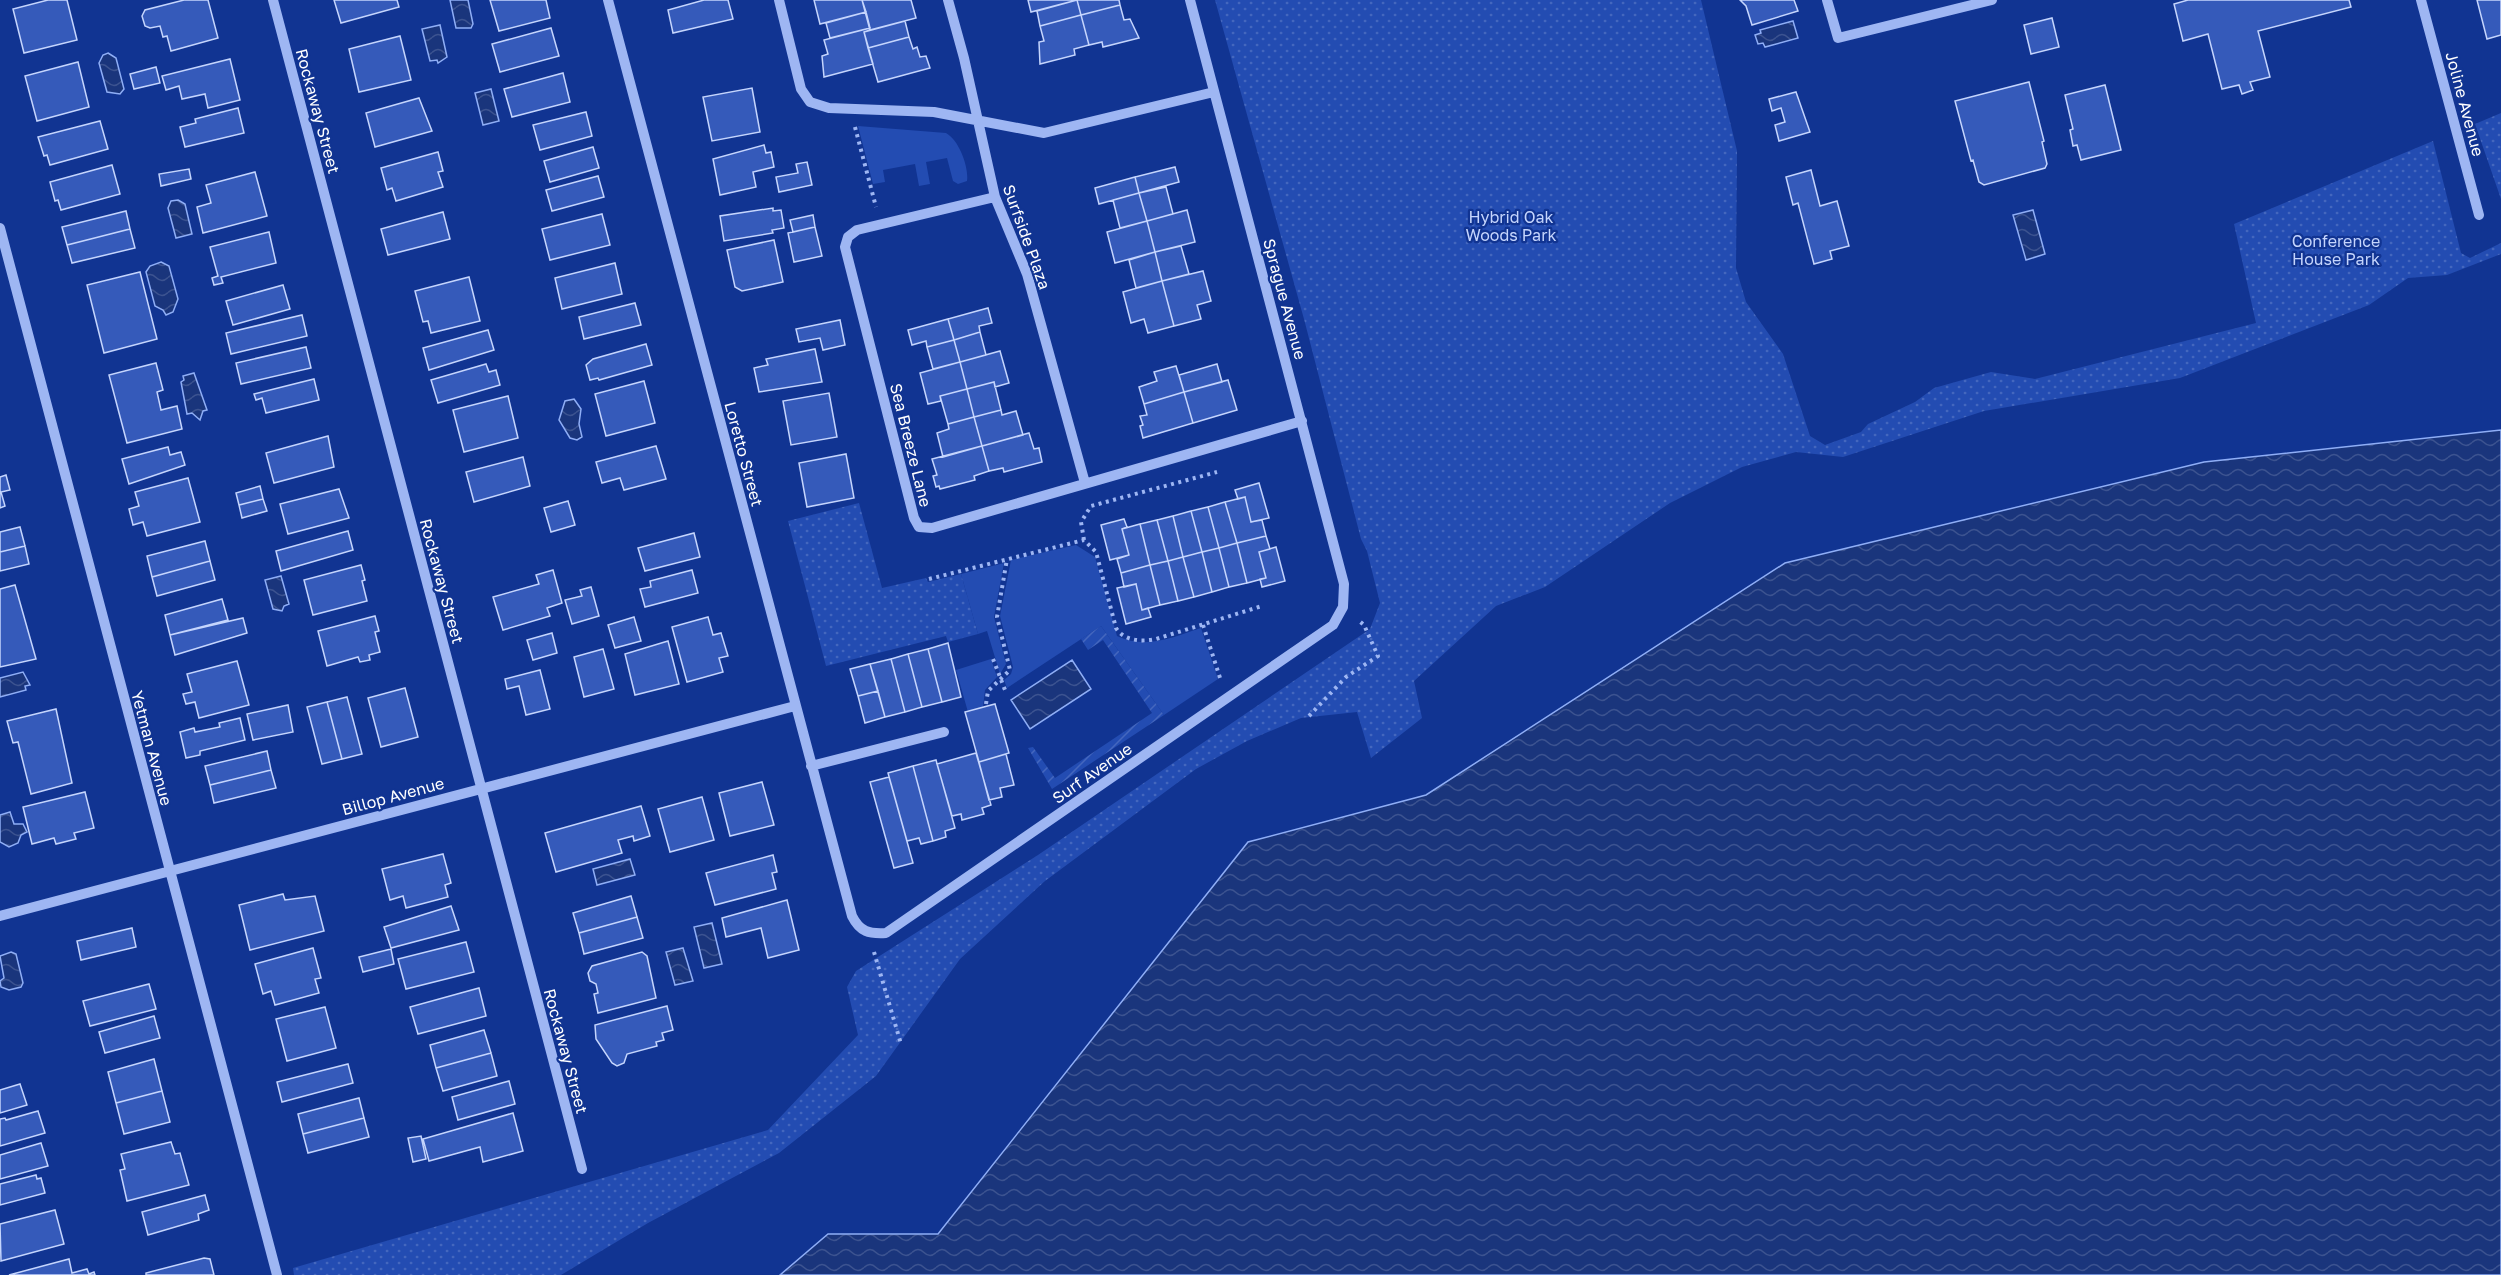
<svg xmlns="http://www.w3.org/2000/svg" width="2501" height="1275" viewBox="0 0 2501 1275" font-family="'Golos Text',sans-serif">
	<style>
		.grass { fill: #234cb2 }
		.park { fill: url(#park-dots) }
		.garden { fill: url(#garden-furrows) }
		.water { fill: url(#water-waves); stroke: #8faef6; stroke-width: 1.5 }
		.building { fill: #355aba; stroke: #c5d5fd; stroke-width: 1.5 }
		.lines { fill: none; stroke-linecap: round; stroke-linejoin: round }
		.path { stroke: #9eb6f3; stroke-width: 4; stroke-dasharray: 3 4.5; stroke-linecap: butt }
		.minor { stroke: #9eb6f3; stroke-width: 10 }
		.labels { text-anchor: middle; stroke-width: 4.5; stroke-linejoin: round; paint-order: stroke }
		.street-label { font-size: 16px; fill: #fff; stroke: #113492 }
		.park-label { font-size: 16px; fill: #c5d5fd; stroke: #113492 }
	</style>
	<defs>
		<pattern id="park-dots" width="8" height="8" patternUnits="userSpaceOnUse" patternTransform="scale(1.5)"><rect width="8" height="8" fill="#234cb2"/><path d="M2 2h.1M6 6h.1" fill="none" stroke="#4467be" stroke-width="1.8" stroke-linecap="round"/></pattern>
		<pattern id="garden-furrows" width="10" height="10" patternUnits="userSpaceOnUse" patternTransform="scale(1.5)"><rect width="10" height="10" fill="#234cb2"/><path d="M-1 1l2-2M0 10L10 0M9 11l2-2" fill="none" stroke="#4467be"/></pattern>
		<pattern id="water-waves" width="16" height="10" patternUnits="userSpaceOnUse" patternTransform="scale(1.5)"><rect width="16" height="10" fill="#1a357c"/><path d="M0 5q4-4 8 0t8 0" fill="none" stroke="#3c5390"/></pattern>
	</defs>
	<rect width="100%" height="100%" fill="#113492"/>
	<path class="grass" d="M858,126L946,133C959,140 969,167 967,181L958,184L953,181L947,158L926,162L930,184L919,186L915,164L883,170L885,182L873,184Z
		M1076,545L1095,557L1117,636C1146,650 1173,637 1201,628L1218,679L1164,715L1101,626L1007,688L1004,680L1011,674L1013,667L1000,616L1011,560Z
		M1004,563L994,617L1006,664L1000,674L987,631L978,634L961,574Z
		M991,659L997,677L985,690L983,707L968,712L956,670Z"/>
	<path class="park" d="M1215,0H1701L1737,151L1736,268L1746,302L1783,354L1810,436L1825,445L1861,432L1868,424L1915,402L1934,388L1991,372L2035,379L2256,323L2234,224L2433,141L2461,253L2470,258L2501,243V254L2447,275L2408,278L2369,305L2180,378L1984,411L1843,457L1796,452L1742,467L1670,503L1545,587L1496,606L1414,681L1422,718L1371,758L1357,712L1301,718L1247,741L1196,769L1045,881L960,959L876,1076L779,1153L648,1223L561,1275H294L293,1268L768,1130L858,1035L847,987L856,971L1038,855L1370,629L1380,603L1367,551L1361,539L1304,319Z
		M2501,113V199L2475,124Z
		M859,503L882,588L926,578L928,582L961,574L978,634L948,642L946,636L826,666L788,521Z"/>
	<path class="garden" d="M1101,626L1164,715L1052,789L1028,748L1033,747L1055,778L1152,713L1103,640L1088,650L1081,639Z"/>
	<path class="water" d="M450,0H468L473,24L471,28H456Z
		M1793,21L1798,38L1765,47L1763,43L1758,44L1755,35L1761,33L1760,30Z
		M440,25L447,57L438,63L437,60L430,61L422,29Z
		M108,53L116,58L124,89L120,94L107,92L99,63L103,55Z
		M491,89L499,121L483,125L475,93Z
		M178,200L185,204L192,234L176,238L168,208L171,201Z
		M2033,210L2045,254L2026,260L2013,215Z
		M161,262L169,266L178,299L173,312L166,315L163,310L155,306L146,272L150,266Z
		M194,373L207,410L203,411L200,420L192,413L187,414L181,382L184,380L183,376Z
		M574,399L581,409L579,424L582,437L577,440L570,438L559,420L565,401Z
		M2501,430V1275H780L828,1234H938L1248,842L1426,795L1785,563L2204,462Z
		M281,576L289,604L284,606L282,611L273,609L265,580Z
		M1072,660L1091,689L1030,729L1011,700Z
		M23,672L30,685L25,686L26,690L0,697V678Z
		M10,812L14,824H23L27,832L21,835L18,843L9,847L0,842V815Z
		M630,859L635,875L597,885L593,869Z
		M712,923L722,964L704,968L694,927Z
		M683,948L693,981L675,985L666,952Z
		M11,952L16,954L23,983L21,987L9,990L1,987L0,981L4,978L0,956Z"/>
	<path class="building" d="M48,0H67L77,40L24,53L13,9Z
		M184,0H208L218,38L171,51L167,36L163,37L160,26L150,28L145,26L142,16L145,10Z
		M334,0H397L399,7L341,23Z
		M490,0H546L550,18L499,31Z
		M704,0H728L733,19L673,33L668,10Z
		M814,0H862L866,12L820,24Z
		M862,0H911L916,18L870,30Z
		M1028,0H1077L1031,12Z
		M1077,0H1119L1120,5L1081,15Z
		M1077,0L1081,15L1040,26L1037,11Z
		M1740,0H1794L1798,11L1752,25L1746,6Z
		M2188,0H2349L2351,7L2258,31L2270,77L2250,82L2253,90L2242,94L2239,85L2222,89L2208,34L2183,41L2174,4Z
		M2477,0H2501V35L2487,39Z
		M1120,5L1124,20L1130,19L1139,38L1103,47L1102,42L1089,45L1081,15Z
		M866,12L870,28L830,38L826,23Z
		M1081,15L1089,45L1074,49L1075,55L1040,64L1039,42L1044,41L1040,26Z
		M2052,18L2059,47L2031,54L2024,25Z
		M905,21L909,37L868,48L864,32Z
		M551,28L559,56L500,72L492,44Z
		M870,28V30L864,32L873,64L824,77L822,56L828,54L824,40Z
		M400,36L411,80L359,92L349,49Z
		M909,37L913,49L917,47L920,57L926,56L930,68L878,82L868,48Z
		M230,59L240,100L208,108L205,94L182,99L179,86L166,90L162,76Z
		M78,62L89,107L37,121L25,76Z
		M156,67L160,83L134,89L130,74Z
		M563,73L570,102L512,117L504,89Z
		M2029,82L2044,141L2042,142L2047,164L2045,168L1984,185L1979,182L1973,160L1971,161L1955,101Z
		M2105,85L2121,150L2081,160L2077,145L2073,146L2070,130L2073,129L2065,95Z
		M752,88L760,132L712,141L703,97Z
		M1796,92L1810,132L1779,141L1775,125L1785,122L1781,108L1772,111L1769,99Z
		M419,98L432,131L375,147L366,113Z
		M238,108L244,133L185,147L180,127L196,123L195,119Z
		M586,112L592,136L540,150L533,125Z
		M100,121L108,149L50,165L47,155L44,156L38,137Z
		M764,145L766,153L771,152L774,167L753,172L756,187L720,195L713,159Z
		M593,147L599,168L550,182L544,161Z
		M438,152L443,171L438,172L443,187L396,201L392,188L387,190L381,168Z
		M807,162L812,185L779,192L776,177L798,173L796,164Z
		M112,165L120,194L61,210L58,200L55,201L50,182Z
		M1175,167L1179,182L1139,193L1135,177Z
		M189,169L191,179L161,186L159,174Z
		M1811,170L1820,206L1837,201L1849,246L1830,251L1832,259L1814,264L1798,203L1793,205L1786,177Z
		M255,172L267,216L203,233L197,207L211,203L206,185Z
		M598,176L604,197L552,211L546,190Z
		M1135,177L1139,193L1099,204L1095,188Z
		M1166,187L1173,214L1147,221L1139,193Z
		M1139,193L1147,221L1120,228L1113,200Z
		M773,208V211L781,210L784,228L772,230L773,233L724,241L720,216Z
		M1187,210L1195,242L1155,252L1147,221Z
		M126,211L130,229L67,245L62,227Z
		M443,212L450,239L388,255L381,229Z
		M602,214L610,245L550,260L542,229Z
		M813,215L815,227L793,232L790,220Z
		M1147,221L1155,252L1115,263L1107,232Z
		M815,227L822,256L794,262L788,233Z
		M130,229L135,248L72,263L67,245Z
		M269,232L276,263L221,277L223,283L214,285L212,278L218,276L210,247Z
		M774,240L783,282L742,291L735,287L727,250Z
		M1181,246L1189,274L1162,281L1155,252Z
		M1155,252L1162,281L1136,288L1129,260Z
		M615,263L622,294L562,309L555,278Z
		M1203,271L1211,301L1197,305L1201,319L1174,326L1162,281Z
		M140,272L157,339L104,353L87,285Z
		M469,277L480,321L431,333L428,321L423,322L415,291Z
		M1162,281L1174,326L1148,333L1144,319L1131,323L1123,292Z
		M283,285L290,309L233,325L226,301Z
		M635,303L641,325L584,339L579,317Z
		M988,308L992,323L979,326L980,332L954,340L948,319Z
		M302,315L307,336L231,354L226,333Z
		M948,319L954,340L927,347L926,341L912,345L908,330Z
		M840,320L845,345L823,350L820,338L799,342L796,329Z
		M488,330L494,350L429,370L423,348Z
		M980,332L986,355L960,362L954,340Z
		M954,340L960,362L933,369L927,347Z
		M646,344L652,365L599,380L598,378L590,380L586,365L593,359Z
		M306,347L311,368L241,384L236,363Z
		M815,349L822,382L759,392L754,368L768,365L766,359Z
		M1000,351L1009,383L995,387L994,382L967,389L960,362Z
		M960,362L967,389L940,396L941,401L928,404L920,373Z
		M156,363L163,390L157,392L161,410L177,406L182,429L127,443L109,375Z
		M486,364L489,372L496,370L500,385L438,403L431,380Z
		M1217,364L1222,382L1184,392L1179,375Z
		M1176,366L1184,392L1144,404L1139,387L1157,381L1154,372Z
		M314,379L319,400L266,413L262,398L256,400L254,394Z
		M1228,380L1237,410L1193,423L1184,392Z
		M644,381L655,423L606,436L595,394Z
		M994,382L1001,410L974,417L967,389Z
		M967,389L974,417L948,424L940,396Z
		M1184,392L1193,423L1143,438L1140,426L1143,425L1140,416L1147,415L1144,404Z
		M829,393L837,437L791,445L783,401Z
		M508,396L518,438L464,452L453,410Z
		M1001,410L1002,415L1016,411L1023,435L982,446L974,417Z
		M974,417L982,446L943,457L937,433L949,429L948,424Z
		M1029,433L1034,449L1039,448L1042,462L1004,472L1003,468L989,471L982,446Z
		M328,436L334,467L274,483L266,453Z
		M656,446L666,479L624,490L620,478L602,483L596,462Z
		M982,446L989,471L974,476L975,480L940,489L939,486L936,487L933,476L937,475L932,459Z
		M168,447L170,455L181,452L185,465L129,484L122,459Z
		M846,454L854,498L807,507L799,463Z
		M523,457L530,486L474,502L466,472Z
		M6,475L10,490L1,492L5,506L0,508V477Z
		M188,478L200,522L147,536L143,522L133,525L129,509L139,506L135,492Z
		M1259,483L1269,518L1251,522L1245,497L1238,499L1235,490Z
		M260,486L263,499L239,505L236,493Z
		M339,489L349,518L288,534L280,504Z
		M1245,497L1251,522L1262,520L1266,536L1237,543L1225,502Z
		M263,499L267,511L242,518L239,505Z
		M568,501L575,525L551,532L544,508Z
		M1225,502L1237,543L1219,548L1208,507Z
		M1208,507L1219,548L1202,552L1191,511Z
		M1191,511L1202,552L1183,557L1173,516Z
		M1173,516L1183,557L1168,561L1157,520Z
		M1124,519L1127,527L1122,529L1129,555L1110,560L1101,525Z
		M1157,520L1168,561L1150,565L1140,524Z
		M1140,524L1150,565L1121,573L1117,559L1129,555L1122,529Z
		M20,527L25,546L0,552V532Z
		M348,531L353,550L281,571L276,551Z
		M694,533L700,557L645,571L638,548Z
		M1266,536L1270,549L1259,552L1266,578L1247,583L1237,543Z
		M205,541L210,561L152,577L147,556Z
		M1237,543L1247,583L1229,587L1219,548Z
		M25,546L29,564L0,571V552Z
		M1276,547L1285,581L1262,587L1260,579L1266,578L1259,552Z
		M1219,548L1229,587L1212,592L1202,552Z
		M1202,552L1212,592L1194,597L1183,557Z
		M1183,557L1194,597L1178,601L1168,561Z
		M210,561L215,580L157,596L152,577Z
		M1168,561L1178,601L1160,605L1150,565Z
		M361,565L365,580L362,581L367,601L313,615L304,580Z
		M1150,565L1160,605L1142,610L1136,584L1124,587L1121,573Z
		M553,570L562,603L547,608L550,616L503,630L493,597L539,584L536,575Z
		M692,570L698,593L645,607L640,589L651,587L650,581Z
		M1136,584L1142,610L1148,608L1151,617L1126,624L1117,588Z
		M15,585L36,659L0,667V589Z
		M591,587L599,616L572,624L565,600L582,596L580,590Z
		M222,599L228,620L170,635L165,615Z
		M375,616L379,631L375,632L380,652L369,655L370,660L360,662L358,657L327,666L318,631Z
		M634,617L641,641L615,648L608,625Z
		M708,617L713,635L721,633L728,656L719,658L723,672L687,682L672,627Z
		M243,618L247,633L175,655L170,635Z
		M552,633L557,653L533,660L527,640Z
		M668,641L679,684L635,695L625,654Z
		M948,643L961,697L942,702L928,649Z
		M603,649L614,689L584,697L574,657Z
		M928,649L942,702L922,707L908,654Z
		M908,654L922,707L905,712L891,659Z
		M891,659L905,712L885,717L870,664Z
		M237,661L249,705L199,718L195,702L186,704L183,694L192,692L187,674Z
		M870,664L878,691L858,696L850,669Z
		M540,670L550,709L526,715L519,686L507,689L505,679Z
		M405,688L418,737L381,747L368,698Z
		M878,691L885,717L865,723L858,696Z
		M347,697L362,754L342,759L327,702Z
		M327,702L342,759L322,764L307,707Z
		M995,704L1009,753L979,762L965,712Z
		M288,705L293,732L253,740L247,714Z
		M56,709L72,783L31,794L18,742L13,743L7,721Z
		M240,718L245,740L200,751V755L186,758L180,732L194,728L195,732L220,727L219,723Z
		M267,751L271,770L210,785L205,766Z
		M976,753L991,805L982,808L984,814L962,820L961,814L952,816L937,764Z
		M1006,754L1014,785L1000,788L1002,797L989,800L979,762Z
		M936,760L955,828L945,831L946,837L933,841L913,766Z
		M913,766L933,841L921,844L919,838L907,841L888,773Z
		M271,770L276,788L214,803L210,785Z
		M889,777L913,863L894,868L870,782Z
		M762,782L774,825L730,836L719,793Z
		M85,792L94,828L74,833L76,839L56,844L54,838L32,844L23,807Z
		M702,797L714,840L670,852L658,809Z
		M641,806L650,836L634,841L633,836L618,840L622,853L556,872L545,833Z
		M443,854L451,883L445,885L448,897L406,908L403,896L390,900L382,869Z
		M773,855L777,872L772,873L776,889L715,905L706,873Z
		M283,894L285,900L315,896L324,931L250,950L239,905Z
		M631,896L637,917L579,933L573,913Z
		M787,900L799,950L768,958L761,928L726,937L722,918Z
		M451,906L459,930L391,948L384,927Z
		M637,917L643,938L584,954L579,933Z
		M132,928L136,947L81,960L77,941Z
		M466,942L474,972L406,989L398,959Z
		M313,948L321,978L315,979L319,993L275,1005L271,991L263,994L255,964Z
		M391,949L394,964L363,972L359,957Z
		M642,952L647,956L656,998L598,1013L594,994L598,993L596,984L590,981L588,973L592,966Z
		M149,984L156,1009L90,1026L83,1001Z
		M479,988L486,1016L418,1034L410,1007Z
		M667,1006L673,1030L662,1033L664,1040L656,1042L657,1046L627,1054L624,1063L617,1066L612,1063L596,1039L595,1025Z
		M325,1007L336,1048L287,1061L276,1019Z
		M154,1016L160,1038L105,1053L99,1032Z
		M484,1030L491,1053L436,1068L430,1045Z
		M491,1053L497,1076L443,1091L436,1068Z
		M154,1059L162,1091L116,1103L108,1072Z
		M348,1064L353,1083L282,1102L277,1082Z
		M509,1081L515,1104L458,1120L452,1097Z
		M20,1084L27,1105L0,1113V1090Z
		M162,1091L170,1122L124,1134L116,1103Z
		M359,1098L364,1118L303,1134L298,1114Z
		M38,1111L45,1133L0,1146V1119L5,1118L6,1120Z
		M513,1113L523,1151L483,1162L480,1147L429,1161L423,1139Z
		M364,1118L369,1137L308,1153L303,1134Z
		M421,1136L426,1159L413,1162L408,1138Z
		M171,1142L175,1154L180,1153L189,1185L127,1201L120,1170L125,1169L121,1154Z
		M41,1143L48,1166L0,1179V1155Z
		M36,1175L37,1179L41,1178L45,1193L0,1205V1184Z
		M205,1195L209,1210L198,1214L199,1220L148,1235L142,1212Z
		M55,1210L64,1244L1,1261L0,1224Z
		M204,1258L210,1259L214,1275H146V1273Z
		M69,1259L72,1273L87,1269L89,1274L94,1272L95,1275H9Z"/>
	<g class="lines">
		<path class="path" d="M855,127L876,207
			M1084,540L1081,522L1091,506L1217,472
			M929,579L1084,540L1096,552L1116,628C1124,641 1141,642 1156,639L1262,606
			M1203,625L1221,681
			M993,659L1005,690
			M986,704L988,691L1010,670L997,617L1007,559
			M1309,716L1346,677L1378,656L1364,625L1358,620
			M874,952L901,1044"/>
		<path class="minor" d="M273,0L582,1169
			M608,0L852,916C860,932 869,934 886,933L1333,625L1343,607L1344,584L1190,0
			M779,0L801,89L810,102L829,108L934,112L1044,133L1214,92
			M948,0L964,58L995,197L1027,274L1085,483
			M1827,0L1838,38L1992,0
			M2421,0L2479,215
			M995,197L857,230L848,237L845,247L914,518L919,527L932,528L1302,421
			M0,228L277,1275
			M811,766L944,732
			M0,916L795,706"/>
	</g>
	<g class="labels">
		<g class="street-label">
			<text transform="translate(2465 104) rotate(75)" y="6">Joline Avenue</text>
			<text transform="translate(318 111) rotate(75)" y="6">Rockaway Street</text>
			<text transform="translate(1027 237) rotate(70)" y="6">Surfside Plaza</text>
			<text transform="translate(1285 299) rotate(75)" y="6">Sprague Avenue</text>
			<text transform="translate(911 445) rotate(76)" y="6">Sea Breeze Lane</text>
			<text transform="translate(744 454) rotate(75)" y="6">Loretto Street</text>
			<text transform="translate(442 581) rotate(75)" y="6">Rockaway Street</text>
			<text transform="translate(152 748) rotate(75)" y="6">Yetman Avenue</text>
			<text transform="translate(1092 773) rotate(-35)" y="6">Surf Avenue</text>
			<text transform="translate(393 796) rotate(-15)" y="6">Billop Avenue</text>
			<text transform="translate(566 1051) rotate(75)" y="6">Rockaway Street</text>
		</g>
		<g class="park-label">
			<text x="1511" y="223">Hybrid Oak<tspan x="1511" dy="18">Woods Park</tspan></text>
			<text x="2336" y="247">Conference<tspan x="2336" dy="18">House Park</tspan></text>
		</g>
	</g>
</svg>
